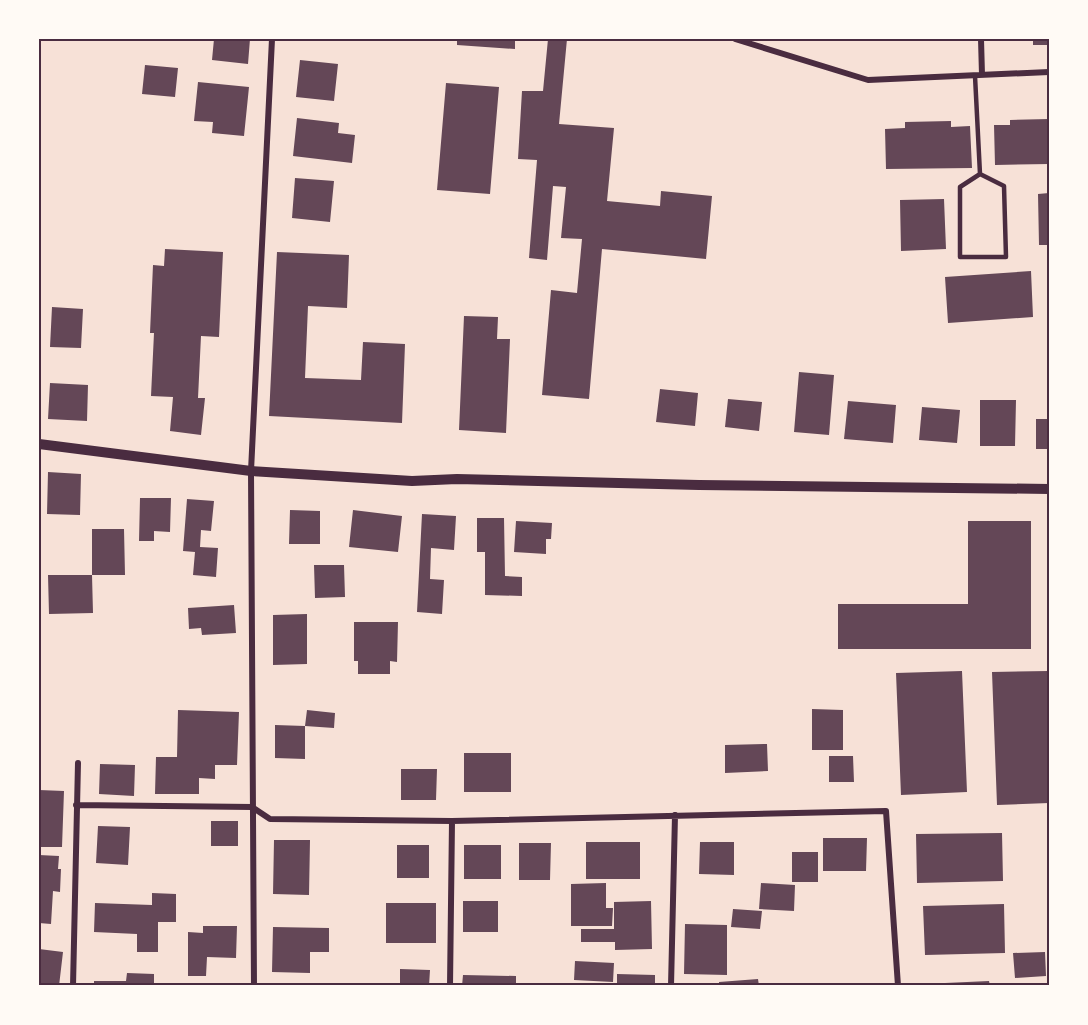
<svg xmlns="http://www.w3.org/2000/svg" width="1088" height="1025" viewBox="0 0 1088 1025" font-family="Overpass,sans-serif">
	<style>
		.building { fill: #644757 }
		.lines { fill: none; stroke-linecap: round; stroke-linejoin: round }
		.service { stroke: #4a2c40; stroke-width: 4.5 }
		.minor { stroke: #4a2c40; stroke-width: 6 }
		.tertiary { stroke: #4a2c40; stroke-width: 10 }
		.neatline { fill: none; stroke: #4a2c40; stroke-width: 2 }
	</style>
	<rect width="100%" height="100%" fill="#f7e1d7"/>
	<path class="building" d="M214,39H250L248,64L212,60Z
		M457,39H515V49L457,45Z
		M548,39H567L559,124L614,128L607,201L660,206L661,191L712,196L706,259L602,249L589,399L542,395L551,290L577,293L582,239L561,238L566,187L553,186L547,260L529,258L537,160L518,159L522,91H543Z
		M1033,39H1049V45H1033Z
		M300,60L338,64L334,101L296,97Z
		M145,65L178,68L175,97L142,94Z
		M198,82L249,87L244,136L212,133L213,122L194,121Z
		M446,83L499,87L490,194L437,190Z
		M297,118L339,123L338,133L355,135L352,163L293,156Z
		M1049,119V164L995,165L994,125H1010V120Z
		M951,121V127L970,126L972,168L886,169L885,129L905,128V122Z
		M295,178L334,181L330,222L292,218Z
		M1049,193V245H1039L1038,194Z
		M944,199L946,249L901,251L900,200Z
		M165,249L223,252L219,337L201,336L198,398H205L201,435L170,431L173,397L151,396L154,333H150L153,265L164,266Z
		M277,252L349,255L347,308L308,306L305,378L361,380L363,342L405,344L402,423L269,416Z
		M1031,271L1033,317L948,323L945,277Z
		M52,307L83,309L81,348L50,347Z
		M464,316L498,317L497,339H510L506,433L459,430Z
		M799,372L834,375L829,435L794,432Z
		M50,383L88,385L87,421L48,419Z
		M660,389L698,393L695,426L656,422Z
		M728,399L762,402L759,431L725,427Z
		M980,400H1016L1015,446H980Z
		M848,401L896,405L893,443L844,439Z
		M922,407L960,410L957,443L919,440Z
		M1036,419H1049V449H1036Z
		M48,472L81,474L80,515L47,514Z
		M140,498H171L170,532L154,531V541H139Z
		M187,499L214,501L211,531L201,530L200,547L218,548L216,577L193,575L195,552L183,551Z
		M290,510L320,511V544H289Z
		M353,510L402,516L398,552L349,547Z
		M422,514L456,516L454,550L431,548L430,579L444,580L442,614L417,612Z
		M477,518H504L505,576L522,577V596L485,595V552H477Z
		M516,521L552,523L551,539H546V554L514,552Z
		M968,521H1031V649H838V604H968Z
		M92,529H124L125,575H92Z
		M314,565H344L345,597L315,598Z
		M48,575H92L93,613L49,614Z
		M234,605L236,633L202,635L201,628L189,629L188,608Z
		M307,614V664L273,665V615Z
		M354,622H398L397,662L390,661V674H358V661H354Z
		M962,671L967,792L901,795L896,673Z
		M1049,671V803L997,805L992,672Z
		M812,709L843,710V750H812Z
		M178,710L239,712L237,765H215V779L199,778V794H155L156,757H177Z
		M307,710L335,713L334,728L305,726V759L275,758V725L305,726Z
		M767,744L768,771L725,773V745Z
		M464,753H511V792H464Z
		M829,756H853L854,782H829Z
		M100,764L135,765L134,796L99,794Z
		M401,769H437L436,800H401Z
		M39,790L64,791L62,847H40L41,820H39Z
		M211,821H238V846H211Z
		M98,826L130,827L128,865L96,863Z
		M1002,833L1003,881L917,883L916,834Z
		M823,838H867L866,871H823Z
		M274,840H310L309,895L273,894Z
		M586,842H640V879H586Z
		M700,842H734V875L699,874Z
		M519,843H551L550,880H519Z
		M397,845H429V878H397Z
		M464,845H501V879H464Z
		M792,852H818V882H792Z
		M39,855L59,856L58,869H61L60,892L53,891L51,924L39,923Z
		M606,883V908H613L612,926H571V884Z
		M761,883L795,885L794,911L759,909Z
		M152,893L176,894V922H158V952H137V934L94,932L95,903L152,905Z
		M463,901H498V932H463Z
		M651,901L652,949L615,950V942H581V929H614V902Z
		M386,903H436V943H386Z
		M1004,904L1005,953L925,955L923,906Z
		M733,909L762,911L760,929L731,927Z
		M685,924L727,925V975L684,974Z
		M203,926H237L236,958L207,957L206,976H188V932L203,933Z
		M273,927L329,928V952H310V973L272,972Z
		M39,949L63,952L59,986L39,983Z
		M1045,952L1046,976L1015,978L1013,953Z
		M575,961L614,963L613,982L574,980Z
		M400,969L430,970L429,986H400Z
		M127,973L154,974V986H94V981H126Z
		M617,974L655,975V986H617Z
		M463,975L516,976V986H462Z
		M758,979L759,986H719V982Z
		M989,981L990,986H945V983Z"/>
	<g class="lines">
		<path class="service" d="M975,76L980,174L960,187V257H1006L1004,186L980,174"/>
		<path class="minor" d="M735,39L868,80L1049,72
			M981,39L982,75
			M76,805L252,807L270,819L452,821L886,811L898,986
			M73,986L78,763
			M254,986L251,471L272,39
			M450,986L452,821
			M671,986L675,815"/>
		<path class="tertiary" d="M39,444L251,471L412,481L457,479L699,485L1049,489"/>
	</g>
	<rect width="1088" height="1025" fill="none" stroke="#fffaf5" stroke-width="81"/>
	<rect x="40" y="40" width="1008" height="944" class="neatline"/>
</svg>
